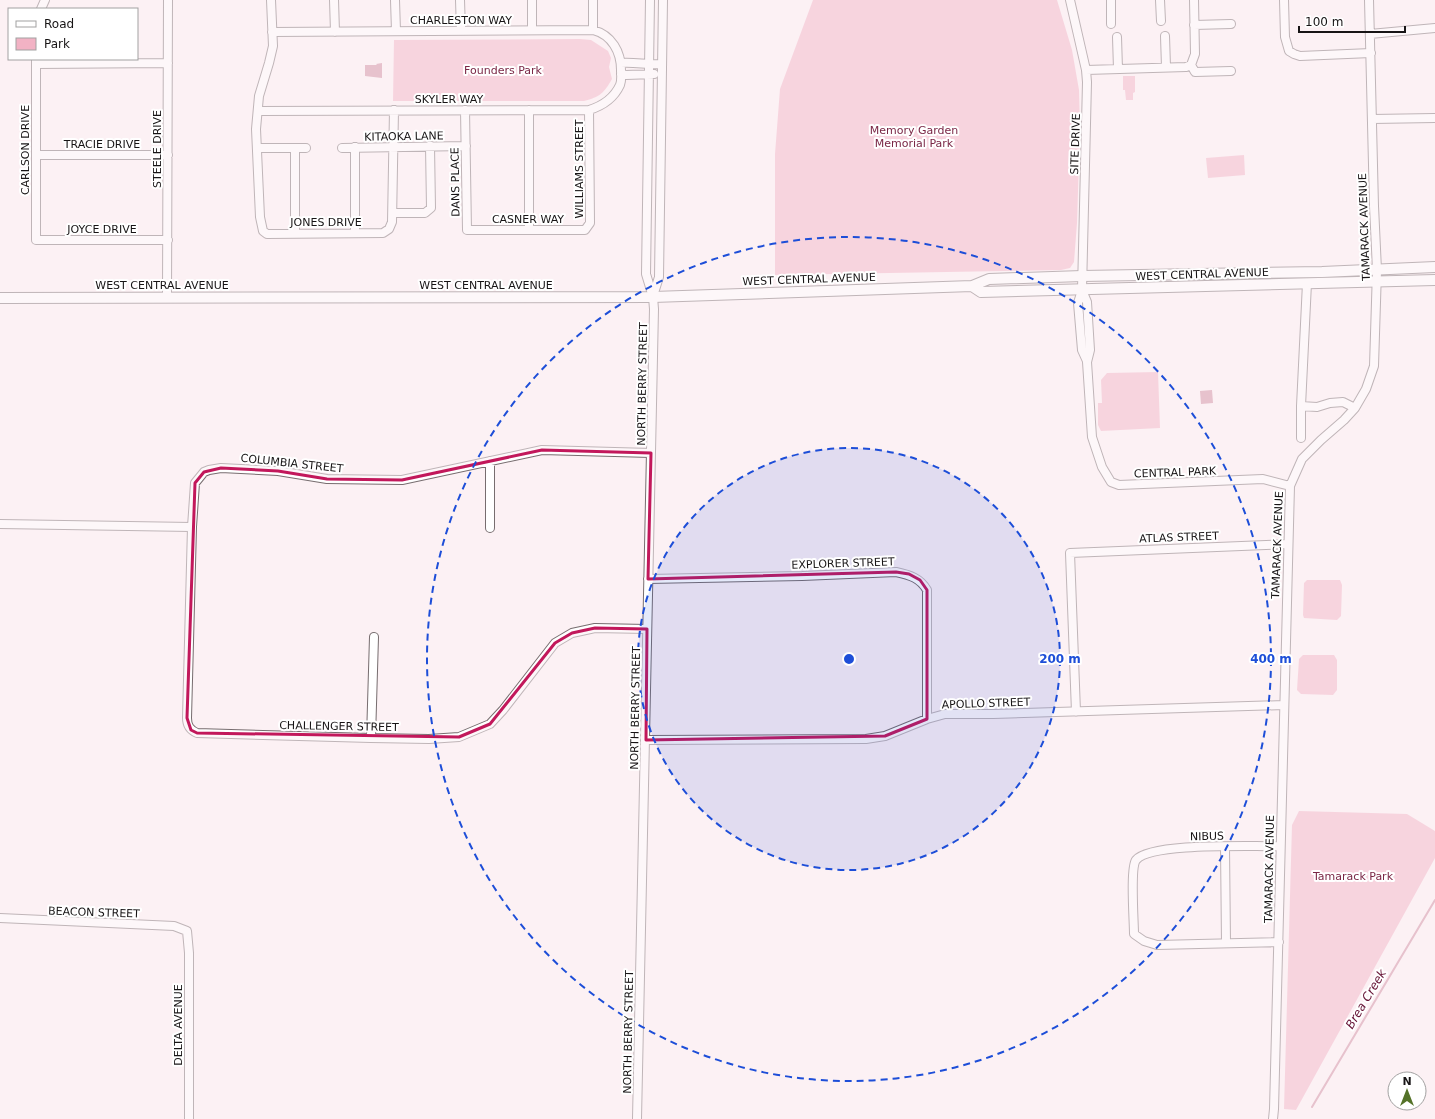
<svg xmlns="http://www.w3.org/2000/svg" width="1435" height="1119" viewBox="0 0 1435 1119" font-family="'DejaVu Sans',sans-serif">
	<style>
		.green { fill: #f2b2c4 }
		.water { fill: #ce899d }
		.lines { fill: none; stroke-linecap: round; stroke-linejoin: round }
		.stream { stroke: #ce899d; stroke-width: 2 }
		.minor-casing { stroke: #776d6f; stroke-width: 10 }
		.major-casing { stroke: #776d6f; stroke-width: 12 }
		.minor { stroke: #fff; stroke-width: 8 }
		.major { stroke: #fff; stroke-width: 10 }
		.marked { fill: none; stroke: #c2185b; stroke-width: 3; stroke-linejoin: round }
		.ring { fill: none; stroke: #1d4ed8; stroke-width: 2; stroke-dasharray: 7 5 }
		.labels { text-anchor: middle; stroke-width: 4; stroke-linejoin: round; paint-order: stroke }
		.street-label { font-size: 11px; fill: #171415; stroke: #fff }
		.park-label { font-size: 11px; fill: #7a2746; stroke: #fff }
		.water-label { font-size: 12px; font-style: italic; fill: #661436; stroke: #fff }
		.centre { fill: #1d4ed8; stroke: #fff; stroke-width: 2 }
		.ring-label { font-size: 12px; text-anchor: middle; font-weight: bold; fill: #1d4ed8; stroke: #fff; stroke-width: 4; stroke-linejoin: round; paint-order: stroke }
	</style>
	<rect width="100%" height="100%" fill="#fcf1f4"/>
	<path class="green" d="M813,0H1057L1072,50L1079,90L1080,128L1077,223L1074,262L1070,268L1061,270L775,275V154L780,89Z
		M580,39L591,40L608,51L611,58L609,67L612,79C604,93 600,97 584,101H393L394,40Z
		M1123,76H1135V92L1133,93V100H1126L1125,90H1123Z
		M1244,155L1245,175L1208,178L1206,158Z
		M1158,372L1160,428L1101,431L1098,425V403H1102L1101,380L1107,373Z
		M1307,580H1340L1342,585L1341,616L1337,620L1304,618L1303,615L1304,583Z
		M1303,655H1334L1337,660V690L1333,695L1301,694L1297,690L1299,659Z
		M1299,811L1407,814L1435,831V858L1296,1110L1284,1109L1292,825Z"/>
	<path class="water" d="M382,63V78L365,76V65H377L376,64Z
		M1212,390L1213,403L1201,404L1200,391Z"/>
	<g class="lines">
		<path class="stream" d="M1312,1107L1435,900"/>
		<defs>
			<path id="minor" d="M271,0L273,46L269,63L259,96L256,129L260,217L263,231L267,234L383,233L389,229L392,222L394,110
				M334,0L335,32
				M395,0L396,31
				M460,0L461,31
				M532,0V30
				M1070,0L1086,70L1087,82L1082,290L1078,303L1082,350L1087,361
				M1111,0V24
				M1160,0L1161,21
				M1284,0L1285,37L1289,51L1294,54L1300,56L1371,53
				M41,9L45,0
				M1194,25L1231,24
				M593,30V0
				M1370,34L1435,28
				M1165,36L1166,67
				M1117,37L1118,69
				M36,59V240H168
				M621,63C635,62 648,65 662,64
				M36,64L168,63
				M1191,65L1195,72L1231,71
				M1086,70L1186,67L1191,65L1195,54L1194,0
				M621,74L626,75L654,74
				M465,110L467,230H585L590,223L589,110
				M529,110V230
				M258,111L589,110C602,106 614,98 620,85C622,80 621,75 621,70C621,52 612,35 593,30L272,32
				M1372,119L1435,118
				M257,148H306
				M295,148V233
				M342,148L466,146
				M36,155H168
				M393,213H425L431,208L430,146
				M355,233V147
				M1307,283L1301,406L1317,407L1330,403L1343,402L1355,408
				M1082,290L1087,302L1090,350L1087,362L1092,437L1102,467L1111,482L1119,485L1263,479L1290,486
				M653,296L659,277L663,0
				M167,297L168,0
				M1301,406V438
				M490,461V528
				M0,524L192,527L195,483L204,472L209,470L221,468L278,471L327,479L402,480L542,450L651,453
				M192,527L187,718C187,726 190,730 197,733L371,738L429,739L459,737L490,724L503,710L555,643L572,633L595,628L647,629
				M648,579L802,576L896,572C910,575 920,578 927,590V719
				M1076,712L1070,553L1288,544
				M371,738L374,637
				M646,740L866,739L885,736L927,719L945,714H993L1284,705
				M1225,847L1226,943
				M0,918L174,926L187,931L189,953V1119
				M1279,942L1157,945L1144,941L1134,934C1134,921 1130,868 1136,860C1151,842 1254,847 1280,846
				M637,1119L654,309L653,297L646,274L650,0
				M1273,1119L1274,1109L1290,486L1302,459L1321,440L1344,420L1355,408L1366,389L1374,366L1377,270L1374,206L1369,0"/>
			<path id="major" d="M972,286L981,292L1435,280
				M0,298L653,297L972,286L989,279L1082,276L1322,272L1435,267"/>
		</defs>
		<use href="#minor" class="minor-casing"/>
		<use href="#major" class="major-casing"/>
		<use href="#minor" class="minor"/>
		<use href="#major" class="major"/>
	</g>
	<path d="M0 0H1435V1119H0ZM542,450L651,453L648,579L896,572L909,574L920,580L927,590V719L885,736L646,740L647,629L595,628L572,633L555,643L490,724L459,737L197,733L191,730L187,718L195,483L204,472L221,468L278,471L327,479L402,480Z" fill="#fcf1f4" fill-opacity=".55" fill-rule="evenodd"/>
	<path class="marked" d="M542,450L651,453L648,579L896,572L909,574L920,580L927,590V719L885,736L646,740L647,629L595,628L572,633L555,643L490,724L459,737L197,733L191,730L187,718L195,483L204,472L221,468L278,471L327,479L402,480Z"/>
	<circle cx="849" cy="659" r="211" fill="#1d4ed8" fill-opacity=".12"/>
	<g class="ring">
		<circle cx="849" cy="659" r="211"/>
		<circle cx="849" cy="659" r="422"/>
	</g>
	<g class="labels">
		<g class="street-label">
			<text x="461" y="24">CHARLESTON WAY</text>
			<text x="449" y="103">SKYLER WAY</text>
			<text transform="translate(404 136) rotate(-1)" y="4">KITAOKA LANE</text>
			<text x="102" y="148">TRACIE DRIVE</text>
			<text transform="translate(1075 144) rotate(-88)" y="4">SITE DRIVE</text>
			<text transform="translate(157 149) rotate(-90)" y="4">STEELE DRIVE</text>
			<text transform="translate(25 150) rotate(-90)" y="4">CARLSON DRIVE</text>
			<text transform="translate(579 169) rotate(-90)" y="4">WILLIAMS STREET</text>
			<text transform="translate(455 182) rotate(-91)" y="4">DANS PLACE</text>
			<text x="528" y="223">CASNER WAY</text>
			<text x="326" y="226">JONES DRIVE</text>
			<text transform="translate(1364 227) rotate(-92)" y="4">TAMARACK AVENUE</text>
			<text x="102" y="233">JOYCE DRIVE</text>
			<text transform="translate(1202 274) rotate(-2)" y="4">WEST CENTRAL AVENUE</text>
			<text transform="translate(809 279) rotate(-2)" y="4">WEST CENTRAL AVENUE</text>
			<text x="162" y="289">WEST CENTRAL AVENUE</text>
			<text x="486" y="289">WEST CENTRAL AVENUE</text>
			<text transform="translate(642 384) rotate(-89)" y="4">NORTH BERRY STREET</text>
			<text transform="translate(292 463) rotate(6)" y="4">COLUMBIA STREET</text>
			<text transform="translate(1175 472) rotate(-2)" y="4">CENTRAL PARK</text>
			<text transform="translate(1179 537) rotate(-2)" y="4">ATLAS STREET</text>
			<text transform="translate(1277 545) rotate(-88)" y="4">TAMARACK AVENUE</text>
			<text transform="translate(843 563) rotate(-2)" y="4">EXPLORER STREET</text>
			<text transform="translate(986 703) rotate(-2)" y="4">APOLLO STREET</text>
			<text transform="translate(635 708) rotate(-89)" y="4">NORTH BERRY STREET</text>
			<text transform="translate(339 726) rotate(1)" y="4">CHALLENGER STREET</text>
			<text transform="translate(1207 836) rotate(-1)" y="4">NIBUS</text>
			<text transform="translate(1269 869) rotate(-89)" y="4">TAMARACK AVENUE</text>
			<text transform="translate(94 912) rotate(2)" y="4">BEACON STREET</text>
			<text transform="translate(178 1025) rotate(-90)" y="4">DELTA AVENUE</text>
			<text transform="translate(628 1032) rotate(-89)" y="4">NORTH BERRY STREET</text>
		</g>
		<g class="park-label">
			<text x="503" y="74">Founders Park</text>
			<text x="914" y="134">Memory Garden<tspan x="914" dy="13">Memorial Park</tspan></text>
			<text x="1353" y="880">Tamarack Park</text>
		</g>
		<g class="water-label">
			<text transform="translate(1366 999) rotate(-59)" y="4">Brea Creek</text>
		</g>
	</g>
	<circle cx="849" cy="659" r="6" class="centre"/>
	<g class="ring-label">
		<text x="1060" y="663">200 m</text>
		<text x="1271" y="663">400 m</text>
	</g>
	<rect x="8" y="8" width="130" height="52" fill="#ffffff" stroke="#a2a1a1"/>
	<rect x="16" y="21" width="20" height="6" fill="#ffffff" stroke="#a2a1a1"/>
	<text x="44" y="28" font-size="12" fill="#171415">Road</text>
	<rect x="16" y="38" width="20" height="12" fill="#f2b2c4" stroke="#a2a1a1"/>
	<text x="44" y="48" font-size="12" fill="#171415">Park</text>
	<g transform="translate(1407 1091)"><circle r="19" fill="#ffffff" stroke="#a2a1a1"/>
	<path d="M0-3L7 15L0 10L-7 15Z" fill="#547228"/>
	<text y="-6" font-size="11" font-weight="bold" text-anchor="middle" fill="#171415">N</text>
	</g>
	<path d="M1299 26v6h106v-6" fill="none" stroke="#171415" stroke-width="2"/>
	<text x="1305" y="26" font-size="12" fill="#171415" stroke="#ffffff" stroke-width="3" paint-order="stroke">100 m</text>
</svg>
